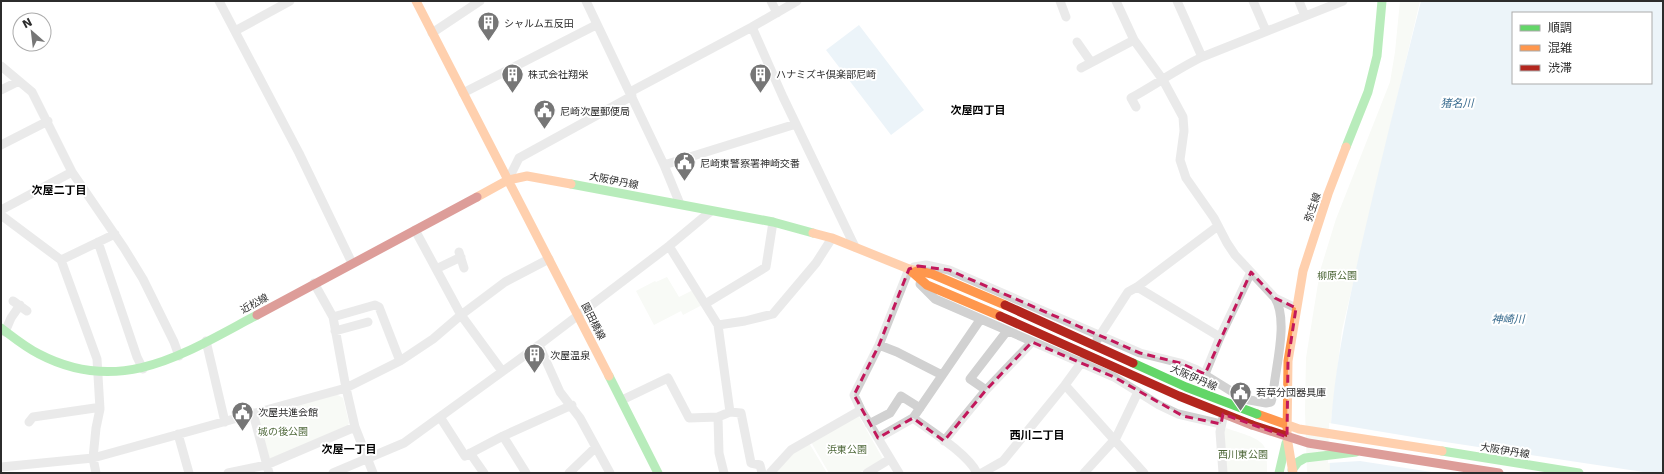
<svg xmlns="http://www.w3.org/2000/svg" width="1664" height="474" viewBox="0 0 1664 474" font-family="'DejaVu Sans','Noto Sans JP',sans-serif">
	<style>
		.green { fill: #eff3ea }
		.water { fill: #d6e6f1; fill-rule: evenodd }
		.pier { fill: #fff }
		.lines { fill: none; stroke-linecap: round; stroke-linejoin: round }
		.street { stroke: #d1d1d1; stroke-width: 9 }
		.fast { stroke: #63d668; stroke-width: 9 }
		.slow { stroke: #ff974d; stroke-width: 9 }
		.jam { stroke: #b3261e; stroke-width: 9 }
		.fast-bridge { stroke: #63d668; stroke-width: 9 }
		.jam-bridge { stroke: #b3261e; stroke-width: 9 }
		.marked { fill: none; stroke: #c2185b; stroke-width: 3; stroke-dasharray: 8 5; stroke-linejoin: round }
		.labels { text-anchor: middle; stroke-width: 4; stroke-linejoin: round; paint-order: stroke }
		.poi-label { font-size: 10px; fill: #2c2c2c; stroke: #fff; text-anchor: start }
		.street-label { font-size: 10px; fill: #2c2c2c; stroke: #fff }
		.park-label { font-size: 10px; fill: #4e6839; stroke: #fff }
		.water-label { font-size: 11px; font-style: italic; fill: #3a6c8f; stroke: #fff }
		.neighbourhood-label { font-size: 11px; font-weight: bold; fill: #000; stroke: #fff }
	</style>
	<rect width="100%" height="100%" fill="#fff"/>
	<path class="green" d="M1400,1H1420L1342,330L1331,421L1330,473H1307L1305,411L1306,358L1320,271L1336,219L1390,82L1395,52Z
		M667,277L679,297L693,290L702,305L683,315L681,311L654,325L636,291L655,281L656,282Z
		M336,394L343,398L349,423L347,427L272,459L267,457L258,421L262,415Z
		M858,415L883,459L859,473H829L811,442Z
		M1226,428C1236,432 1261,437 1265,448C1267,455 1267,465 1267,473H1226L1223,433Z
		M809,443L827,473H775L793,453Z"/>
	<path class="water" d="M1421,1H1663V473H1330C1328,398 1344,324 1360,251C1379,168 1400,84 1421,1ZM1513,13H1651V83H1513Z
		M859,25L924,110L891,135L826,50Z"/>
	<path class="pier" d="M1329,423L1419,438L1650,473H1438L1360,461L1328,463Z"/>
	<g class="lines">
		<path class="street" d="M219,1L299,153L352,263
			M586,1L664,165L680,204
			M771,1L777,13
			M1060,1L1066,17
			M1116,1L1134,40L1163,80L1183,117L1184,131L1180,160L1186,178L1214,218L1227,243L1235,255L1275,298L1296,308
			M1177,1L1202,57
			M1253,1L1266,31
			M1299,1L1305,16
			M752,27L783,97L855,247
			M235,31L290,1
			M432,33L480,1
			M1077,42L1091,62
			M1,66L32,92L72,172L124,248L143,279L174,342L179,356
			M1081,68L1134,40
			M1,90L19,81
			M630,92L752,27L797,1
			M463,93L596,25
			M1136,107L1131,98C1155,85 1177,69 1202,57L1343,1
			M1,145L48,121
			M664,165L796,124
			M508,180L519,158L632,96
			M1,210L72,172
			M1,215L61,260L97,359L100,409L96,428L93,458L96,473
			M415,230L461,315L502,371
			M98,242L137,357L143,369
			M669,246L718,325L730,412
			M459,252L464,268
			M61,260L115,234
			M914,267L926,265L949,270L1140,353L1180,363L1197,370L1244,399L1266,403L1271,402L1273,395C1275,368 1289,321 1275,298
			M436,269L461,257
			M314,283L333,317L346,388L355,427L373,473
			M920,284L935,299L1114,377L1159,405L1178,414L1221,424
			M1137,287L1220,337
			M13,301L27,311
			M705,304L766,267L773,222
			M333,317L375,305L379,307L400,361
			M718,325L745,321L773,314L816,263L832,238
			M335,331L368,322
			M5,332L11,318L20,305
			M1097,340L1128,292L1137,287L1218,226
			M206,341L225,422
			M539,345L560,392L580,418L610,473
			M879,345L897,352L942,375
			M1205,374L1220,337L1251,272
			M1065,385L1144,473
			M986,390L970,379L1007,331
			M622,400L668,378L689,418L718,417L730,412L741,413L751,463L760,465L762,473
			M253,413L269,473
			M440,417L465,456L503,436L572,405
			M718,417L719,453L724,473
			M913,418C931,431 968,454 977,473
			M29,422L33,417L95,408L100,409
			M869,424L890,413L901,396L920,408
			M178,434L189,473
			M503,436L526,473
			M878,438L913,418L980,320
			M944,441L986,390L1032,342
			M470,453L484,473
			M1,467L93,458L346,388L400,361L433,339L461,315L505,282L549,259
			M228,473L266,465L355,427
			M333,473L404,443L539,345L669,246L711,211
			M569,473L596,447
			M770,473L791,450L861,410
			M867,473L890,459
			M899,473L861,410L854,395L879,345L909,269
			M982,473L1003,461L1065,385L1084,359
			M1084,473L1116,438L1138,392
			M1223,473L1220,432L1223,418"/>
		<path class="fast" d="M1346,147L1368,92L1377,56L1382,1
			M571,184L773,222L813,233
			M1,328C13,337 25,347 39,354C121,397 185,353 257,315
			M609,376L658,473
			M1442,451L1579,473
			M1292,470L1298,462L1305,458L1356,452
			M1279,473L1286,443"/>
		<path class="slow" d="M416,1L508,180L527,176L571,184
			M477,197L508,180L609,376
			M813,233L832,238L909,269L932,274L1005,305
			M911,271L927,285L1000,316
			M1257,414L1299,429L1442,451
			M1293,473L1287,437L1288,361L1303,271L1328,194L1346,147"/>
		<path class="jam" d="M257,315L477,197
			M1252,425L1308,443L1499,473"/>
		<path class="fast-bridge" d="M1133,363L1186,387L1257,414"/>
		<path class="jam-bridge" d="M1005,305L1133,363
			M1000,316L1179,396L1252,425"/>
	</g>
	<path d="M0 0H1664V474H0ZM918,266L949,270L1140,353L1180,363L1205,374L1251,272L1275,298L1296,308L1288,361L1287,437L1223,414L1221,424L1183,416L1114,377L1032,342L986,390L944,441L913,418L878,438L854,395L879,345L909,269Z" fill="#fff" fill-opacity=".55" fill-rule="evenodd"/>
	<path class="marked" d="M918,266L949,270L1140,353L1180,363L1205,374L1251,272L1275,298L1296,308L1288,361L1287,437L1223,414L1221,424L1183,416L1114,377L1032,342L986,390L944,441L913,418L878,438L854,395L879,345L909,269Z"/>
	<defs>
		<symbol id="building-pin" viewBox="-11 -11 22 30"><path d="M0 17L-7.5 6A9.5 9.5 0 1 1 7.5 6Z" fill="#767676" stroke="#fff"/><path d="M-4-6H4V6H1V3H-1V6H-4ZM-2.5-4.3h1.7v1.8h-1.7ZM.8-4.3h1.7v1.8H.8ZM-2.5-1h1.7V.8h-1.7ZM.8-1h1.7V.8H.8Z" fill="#fff"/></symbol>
		<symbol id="civic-pin" viewBox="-11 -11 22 30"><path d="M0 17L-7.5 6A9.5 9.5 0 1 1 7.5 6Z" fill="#767676" stroke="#fff"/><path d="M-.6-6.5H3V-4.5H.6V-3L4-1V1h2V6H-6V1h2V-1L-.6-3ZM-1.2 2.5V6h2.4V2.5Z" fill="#fff"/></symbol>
	</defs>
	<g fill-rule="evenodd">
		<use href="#building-pin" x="476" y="10" width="25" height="34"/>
		<use href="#building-pin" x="500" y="62" width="25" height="34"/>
		<use href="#building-pin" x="748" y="62" width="25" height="34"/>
		<use href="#civic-pin" x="532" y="98" width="25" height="34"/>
		<use href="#civic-pin" x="672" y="150" width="25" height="34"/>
		<use href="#building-pin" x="522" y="342" width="25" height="34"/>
		<use href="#civic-pin" x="1228" y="380" width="25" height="34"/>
		<use href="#civic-pin" x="230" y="400" width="25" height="34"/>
	</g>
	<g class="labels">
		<g class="poi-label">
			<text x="504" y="27">シャルム五反田</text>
			<text x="528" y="78">株式会社翔栄</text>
			<text x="776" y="78">ハナミズキ倶楽部尼崎</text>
			<text x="560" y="115">尼崎次屋郵便局</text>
			<text x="700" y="167">尼崎東警察署神崎交番</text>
			<text x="550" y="359">次屋温泉</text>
			<text x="1256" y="396">若草分団器具庫</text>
			<text x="258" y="416">次屋共進会館</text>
		</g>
		<g class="street-label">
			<text transform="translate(614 180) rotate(11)" y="4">大阪伊丹線</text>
			<text transform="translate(1312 207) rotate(-71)" y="4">弥生線</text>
			<text transform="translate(254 303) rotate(-28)" y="4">近松線</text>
			<text transform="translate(594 321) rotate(63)" y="4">園田橋線</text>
			<text transform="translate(1194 377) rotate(23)" y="4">大阪伊丹線</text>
			<text transform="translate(1505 450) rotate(9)" y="4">大阪伊丹線</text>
		</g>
		<g class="park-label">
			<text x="1337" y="279">柳原公園</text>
			<text x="283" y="435">城の後公園</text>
			<text x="847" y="453">浜東公園</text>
			<text x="1243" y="458">西川東公園</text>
		</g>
		<g class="water-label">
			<text x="1457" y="107">猪名川</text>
			<text x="1508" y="323">神崎川</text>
		</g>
		<g class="neighbourhood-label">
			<text x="978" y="114">次屋四丁目</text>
			<text x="59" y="194">次屋二丁目</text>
			<text x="1037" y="439">西川二丁目</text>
			<text x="349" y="453">次屋一丁目</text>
		</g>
	</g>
	<rect width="1664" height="474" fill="none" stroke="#2c2c2c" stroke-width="4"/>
	<rect x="1512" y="12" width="140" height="72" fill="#ffffff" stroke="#ababab"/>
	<rect x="1520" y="25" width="20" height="6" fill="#63d668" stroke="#ababab"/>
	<text x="1548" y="32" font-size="12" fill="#2c2c2c">順調</text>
	<rect x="1520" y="45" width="20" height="6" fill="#ff974d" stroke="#ababab"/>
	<text x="1548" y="52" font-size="12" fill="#2c2c2c">混雑</text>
	<rect x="1520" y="65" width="20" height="6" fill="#b3261e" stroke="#ababab"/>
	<text x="1548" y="72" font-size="12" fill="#2c2c2c">渋滞</text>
	<g transform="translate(32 32) rotate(332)"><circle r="19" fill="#ffffff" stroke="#ababab"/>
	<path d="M0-3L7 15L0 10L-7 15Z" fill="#767676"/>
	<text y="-6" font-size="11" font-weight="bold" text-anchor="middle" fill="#2c2c2c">N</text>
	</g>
</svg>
